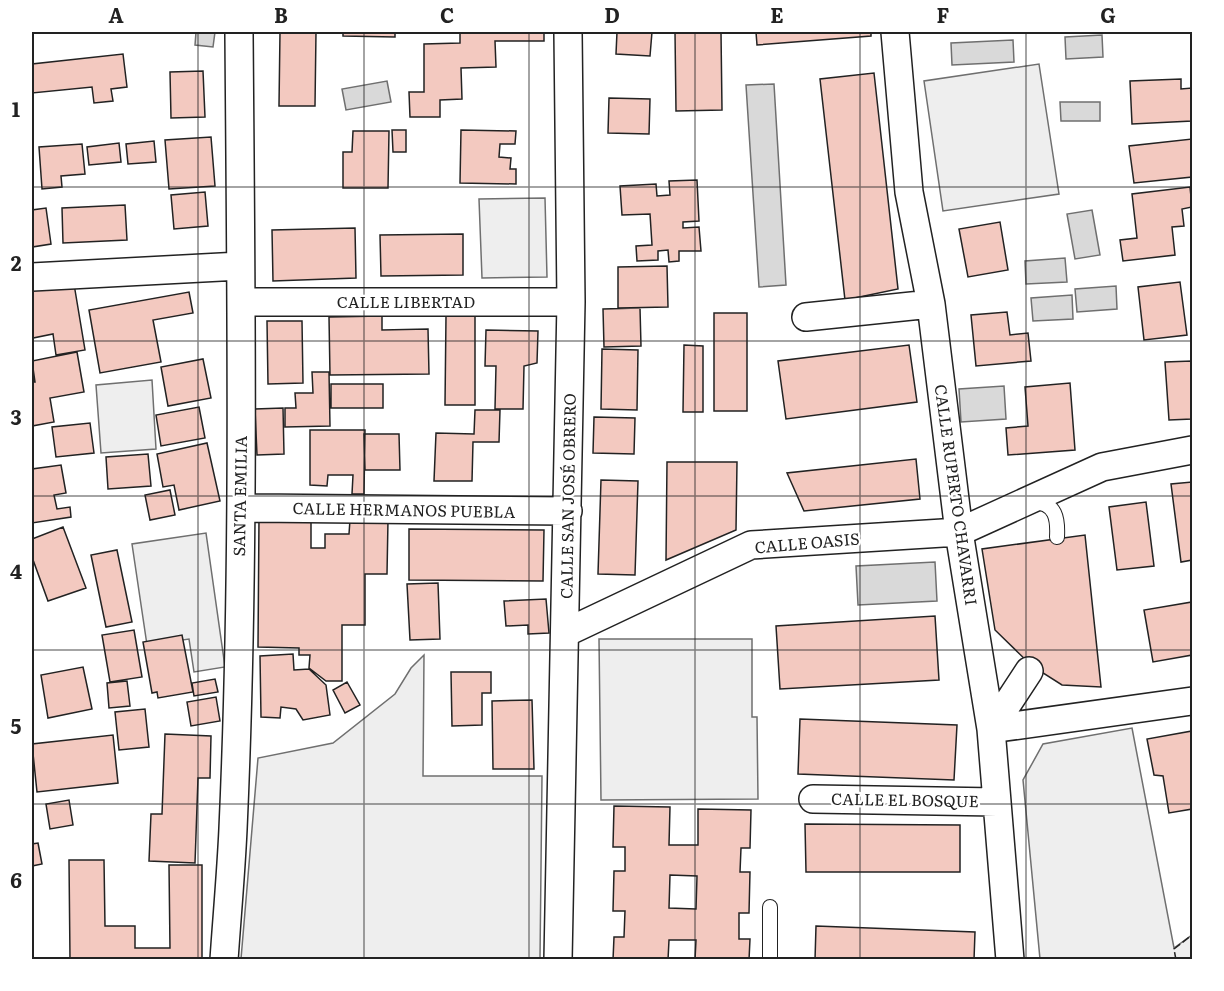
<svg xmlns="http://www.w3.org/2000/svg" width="1224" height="991" viewBox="0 0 1224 991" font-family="Literata,serif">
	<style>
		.green { fill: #eee; stroke: #6f6f6f; stroke-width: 1.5 }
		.water { fill: #d9d9d9; stroke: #6f6f6f; stroke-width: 1.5 }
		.building { fill: #f3c9c0; stroke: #222; stroke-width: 1.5; fill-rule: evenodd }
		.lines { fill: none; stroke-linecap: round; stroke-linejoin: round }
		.lane-casing { stroke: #222; stroke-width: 16 }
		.street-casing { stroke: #222; stroke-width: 30 }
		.lane { stroke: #fff; stroke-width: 14 }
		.street { stroke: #fff; stroke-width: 27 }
		.fence { stroke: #222; stroke-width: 1.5; stroke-dasharray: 8 3; stroke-linecap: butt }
		.grid { fill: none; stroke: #222; stroke-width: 1.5; stroke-opacity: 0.55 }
		.labels { text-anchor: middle; stroke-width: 4.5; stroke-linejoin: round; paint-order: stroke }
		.street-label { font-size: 16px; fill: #222; stroke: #fff }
		.neatline { fill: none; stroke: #222; stroke-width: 2 }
		.grid-label { font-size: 20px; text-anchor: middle; font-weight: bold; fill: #222 }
	</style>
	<rect width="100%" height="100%" fill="#fff"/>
	<path class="green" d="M1039,64L1059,194L943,211L924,81Z
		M545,198L547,277L482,278L479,199Z
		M152,380L156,449L101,453L96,385Z
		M206,533L225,667L194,672L189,639L147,645L132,544Z
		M599,639H752V717H757L758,799L601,800Z
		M424,655L423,776H542L540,959H241L258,758L333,743L395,694L411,668Z
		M1132,728L1174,948L1192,935V959H1040L1023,780L1043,744Z"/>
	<path class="water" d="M196,32H215L213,47L195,45Z
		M1102,35L1103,57L1066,59L1065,37Z
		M1013,40L1014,62L952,65L951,43Z
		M387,81L391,102L346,110L342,89Z
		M774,84L786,285L759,287L746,85Z
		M1060,102H1100V121H1061Z
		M1092,210L1100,255L1075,259L1067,214Z
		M1065,258L1067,282L1026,284L1025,261Z
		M1116,286L1117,309L1077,312L1075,289Z
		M1072,295L1073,319L1033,321L1031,298Z
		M1004,386L1006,419L961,422L959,389Z
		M935,562L937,601L858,605L856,566Z"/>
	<path class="building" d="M280,32H316L315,106H279Z
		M343,32H395V37L343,36Z
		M460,32H544V41H495L496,67L461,68L462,99L440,100V117H410L409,92H424V44L460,43Z
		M617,32H652L650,56L616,54Z
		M675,32H721L722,110L676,111Z
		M756,32H871V36L757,45Z
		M123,54L127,87L111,89L113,101L94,103L92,87L32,93V64Z
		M203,71L205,117L171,118L170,72Z
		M874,73L898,289L845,300L820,79Z
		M1181,79V89L1192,88V121L1132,124L1130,81Z
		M609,98L650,99L649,134L608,133Z
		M392,130H406V152H393Z
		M461,130L516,131L515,144H500L499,157L511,158L510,169H516V184L460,183Z
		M353,131H389L388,188H343V152H352Z
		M211,137L215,186L169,189L165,140Z
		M1192,139V177L1134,183L1129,146Z
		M154,141L156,162L128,164L126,144Z
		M119,143L121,162L89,165L87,147Z
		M82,144L85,174L61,176L62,187L42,189L39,147Z
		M697,180L699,221L683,222V228L699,227L701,251H679V261L669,262L668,250L658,251V260L637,261L636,246L652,245L650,214L622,215L620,186L656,184L657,196L670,195L669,181Z
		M1190,187L1192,207L1182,209L1184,226L1172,227L1175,255L1123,261L1120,240L1137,238L1132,194Z
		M205,192L208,226L174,229L171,195Z
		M125,205L127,240L63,243L62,208Z
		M46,208L51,244L32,247V210Z
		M1000,222L1008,270L968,277L959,229Z
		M355,228L356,278L273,281L272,230Z
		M463,234V275L381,276L380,235Z
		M667,266L668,307L618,308V267Z
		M73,278L85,350L56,355L53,334L33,338L32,285Z
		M1180,282L1187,335L1144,340L1138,287Z
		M189,292L193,313L153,320L161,362L100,373L89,310Z
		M640,308L641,346L604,347L603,309Z
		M1007,312L1010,335L1028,333L1031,361L976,366L971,315Z
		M714,313H747V411H714Z
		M382,316V330L428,329L429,374L330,375L329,317Z
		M446,316H475V405H445Z
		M267,321H302L303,383L268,384Z
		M486,330L538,331L537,363L524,366L523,409H495L496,366H485Z
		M684,345L703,346V412H683Z
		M909,345L917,402L786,419L778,361Z
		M602,349L638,350L637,410L601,409Z
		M77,352L84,392L50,398L54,422L32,426V382H35L32,361Z
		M203,359L211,398L168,406L161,367Z
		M1192,361V419L1169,420L1165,362Z
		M312,372H329L330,426L285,427V408H296L295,393H313Z
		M1070,383L1075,450L1008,455L1006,428L1028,426L1025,387Z
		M331,384H383V408H331Z
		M199,407L205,438L161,446L156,415Z
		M283,408L284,454L257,455L255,409Z
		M475,410H500L499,442H473L472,481H434L436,433L474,434Z
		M594,417L635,418L634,454L593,453Z
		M90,423L94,453L56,457L52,427Z
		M310,430H365L364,494H352L353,475H328L327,486L310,485Z
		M364,434H399L400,470H365Z
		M207,443L220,501L179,510L174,485L163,487L157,454Z
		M148,454L151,486L108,489L106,457Z
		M916,459L920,499L804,511L787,473Z
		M667,462H737L736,530L666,560Z
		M61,465L66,493L54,495L57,509L70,507L71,517L32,523V469Z
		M601,480L638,481L635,575L598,574Z
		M1192,482V560L1181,562L1171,484Z
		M170,490L175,515L150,520L145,495Z
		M1146,502L1154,566L1117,570L1109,507Z
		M259,517L311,518V548H325V534H349L350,520H388L387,574H365V625H342V681H326L309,668L310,655H299V648L258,647Z
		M63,527L86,588L48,601L32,557V539Z
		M409,529L544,530L543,581L409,580Z
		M1085,535L1101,687L1062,685L1032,666L995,630L982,549Z
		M117,550L132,622L106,627L91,555Z
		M438,583L440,639L410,640L407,584Z
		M546,599L549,633L528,634V625L506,626L504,601Z
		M1192,602V655L1153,662L1144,610Z
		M935,616L939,680L780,689L776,626Z
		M134,630L142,677L110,682L102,635Z
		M182,635L193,692L158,698L157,692L152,693L143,642Z
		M293,654L294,670L309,669L326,685L330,715L303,720L296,709L281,707L280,718L261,717L260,656Z
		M83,667L92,709L48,718L41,675Z
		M451,672H491V693H482V725L452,726Z
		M215,679L218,692L194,696L192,683Z
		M127,681L130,706L109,708L107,683Z
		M347,682L360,705L345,713L333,690Z
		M216,697L220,721L191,726L187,702Z
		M532,700L534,769H493L492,701Z
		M145,709L149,747L119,750L115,712Z
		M800,719L957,725L954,780L798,774Z
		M1192,731V809L1169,813L1163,776L1154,775L1147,739Z
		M165,734L211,736L210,778H198L195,863L149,861L151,814H162Z
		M113,735L118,783L37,792L32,744Z
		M69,800L73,825L50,829L46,804Z
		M614,806L670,807L669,845H698V809L751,810L750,848H741L740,872H750L749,913H739V939H750L749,960H695L696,940H669L668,960H613L614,937H624L625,911H613L614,871H625V847H613ZM670,875L697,876L696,909L669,908Z
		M805,824L960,825V872H806Z
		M38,843L42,864L32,866V844Z
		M69,860H104L105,926H135V948H170L169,865H202V960H39L70,959Z
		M816,926L975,932L974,960H815Z"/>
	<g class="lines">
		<defs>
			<path id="lane" d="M1034,502C1056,503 1058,519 1057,537
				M770,960V907"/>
			<path id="street" d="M895,32L909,192L931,304L959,532L991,729L1010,960
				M32,277L240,266
				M242,302H571
				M806,317L931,304
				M241,508L568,511
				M565,633L751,545L959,532L1102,467L1192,450
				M991,729L1192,701
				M991,729L1029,671
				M813,799L997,802
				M224,960C227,916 231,873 233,829C245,563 241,297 239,32
				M558,960L571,302L568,32"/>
		</defs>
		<use href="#lane" class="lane-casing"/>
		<use href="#street" class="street-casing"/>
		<use href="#lane" class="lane"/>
		<use href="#street" class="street"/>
		<path class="fence" d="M1176,960L1174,949L1192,935"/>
	</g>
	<path class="grid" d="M198,32V960M364,32V960M529,32V960M695,32V960M860,32V960M1026,32V960M32,187H1192M32,341H1192M32,496H1192M32,650H1192M32,804H1192"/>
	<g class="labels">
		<g class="street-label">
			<text x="406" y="308">CALLE LIBERTAD</text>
			<text transform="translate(956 495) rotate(82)" y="6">CALLE RUPERTO CHAVARRI</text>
			<text transform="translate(240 496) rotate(-89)" y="6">SANTA EMILIA</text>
			<text transform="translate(568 496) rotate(-89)" y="6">CALLE SAN JOSÉ OBRERO</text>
			<text transform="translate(404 510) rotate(1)" y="6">CALLE HERMANOS PUEBLA</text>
			<text transform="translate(807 543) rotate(-5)" y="6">CALLE OASIS</text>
			<text transform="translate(905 800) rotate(1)" y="6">CALLE EL BOSQUE</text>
		</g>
	</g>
	<rect width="1224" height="991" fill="none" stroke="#ffffff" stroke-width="66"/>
	<rect x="33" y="33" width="1158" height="925" class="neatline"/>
	<g class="grid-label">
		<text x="116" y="23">A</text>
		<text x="281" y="23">B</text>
		<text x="447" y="23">C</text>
		<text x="612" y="23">D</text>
		<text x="777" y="23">E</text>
		<text x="943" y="23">F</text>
		<text x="1108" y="23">G</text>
		<text x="16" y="117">1</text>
		<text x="16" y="271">2</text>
		<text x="16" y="425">3</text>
		<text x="16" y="579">4</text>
		<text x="16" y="734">5</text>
		<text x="16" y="888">6</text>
	</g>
</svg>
